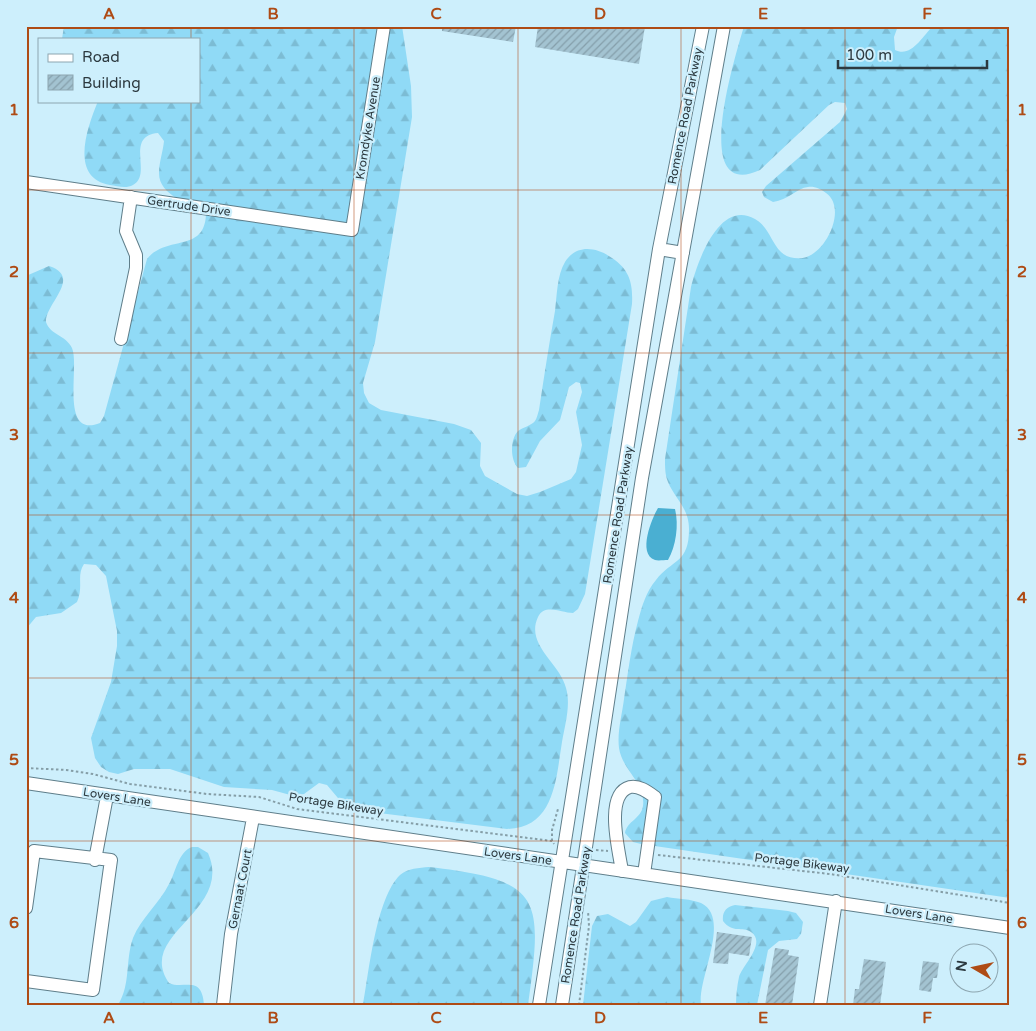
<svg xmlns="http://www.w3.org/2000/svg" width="1036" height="1031" viewBox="0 0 1036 1031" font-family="'Varela Round',sans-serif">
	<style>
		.forest { fill: url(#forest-firs) }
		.water { fill: #4aafd2 }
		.building { fill: url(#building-hatch) }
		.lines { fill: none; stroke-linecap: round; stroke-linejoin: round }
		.minor-casing { stroke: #5f7e8a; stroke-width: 14 }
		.path { stroke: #859ea7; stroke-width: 2; stroke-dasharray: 2.5 2.5; stroke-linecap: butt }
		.minor { stroke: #fff; stroke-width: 12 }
		.grid { fill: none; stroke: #ae4b15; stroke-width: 1; stroke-opacity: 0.55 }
		.labels { text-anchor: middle; stroke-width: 4.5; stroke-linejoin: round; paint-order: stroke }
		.street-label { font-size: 12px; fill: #2c393f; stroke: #cdeffc }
		.neatline { fill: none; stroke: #ae4b15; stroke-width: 2 }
		.grid-label { font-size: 16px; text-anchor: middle; font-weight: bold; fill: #ae4b15 }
	</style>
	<defs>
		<pattern id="forest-firs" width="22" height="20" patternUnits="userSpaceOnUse" patternTransform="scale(1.25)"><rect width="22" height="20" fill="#90daf6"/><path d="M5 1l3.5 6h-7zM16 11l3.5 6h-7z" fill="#7cbcd4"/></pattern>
		<pattern id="building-hatch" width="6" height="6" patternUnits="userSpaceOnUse" patternTransform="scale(1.25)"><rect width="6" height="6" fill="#a3c3d1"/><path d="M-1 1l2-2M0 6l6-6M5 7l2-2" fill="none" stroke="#859fab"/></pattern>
	</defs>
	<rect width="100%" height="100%" fill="#cdeffc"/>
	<path class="forest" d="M64,26H402L411,86L412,117L375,342L363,383L364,393L369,403L381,410L454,424L471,430L481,443L480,466L485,476L517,494L527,496L540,492L571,479L576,472L582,445L576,412L582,392L580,383L576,382L569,387L560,420L540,441L526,467L518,468C510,460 510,439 518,431C523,427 531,426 535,421C537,418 538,413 539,410C544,377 549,344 555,311C557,295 557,275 565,262C577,243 598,248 612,258C630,270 633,284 632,304L585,594L578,609L573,613C561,613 545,603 538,617C525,645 560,663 566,688C571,705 565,725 562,742C556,778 555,828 507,829L355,810L343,804L327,785L319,783L304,794L294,796L272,790L224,787L170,769H134L118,774L109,772L101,767L95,758L91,738L111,682L117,646V631L106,576L96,565L84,564C76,576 84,586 77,602L61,613L36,617L26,629V276L49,266C83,277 45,304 46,322C50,335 66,335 72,348C80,366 59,439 100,423L104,416L147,259C167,234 206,254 206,212C189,203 159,196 159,173C159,162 163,152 164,141L158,133C124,136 153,175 133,185C126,189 117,186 110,185C69,178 87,128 98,101H199V39H62Z
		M744,26H898L894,37L895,50C911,58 922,37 933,26H1010V898L641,844L633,842L625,833C627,821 641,819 643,806C646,783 622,770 619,748C617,732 622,715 624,699C628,673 631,647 638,621C642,606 646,592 656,580C672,559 689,564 689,529C689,508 675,499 668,482C665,475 665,467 665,459L691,287C697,263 719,198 755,219C769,227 771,242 781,252C788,259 801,260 809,256C829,247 846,207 826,193C821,189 814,186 808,187C797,188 788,200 773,202L764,197L762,192L766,186L840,122L847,109L845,103L835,102L829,105L760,170C688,203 737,51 744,26Z
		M192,847H198L208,853C234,912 135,934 169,983C183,990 202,974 204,1005H118C131,984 125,961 133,938C141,918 159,904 169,884C176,872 178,852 192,847Z
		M429,867C543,880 543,897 528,1005H363C369,972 376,898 400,875C408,868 419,868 429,867Z
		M667,897C678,899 691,899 701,903C732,918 697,979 701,1005H583L592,926L597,916L608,914L630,926L636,922L651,901Z
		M735,905L788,911L796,913L803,922L801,934L797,939L779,941L768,950L757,1005H736C736,996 737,986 739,977C742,966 767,943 751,932C742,926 733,934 723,921C722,912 726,907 735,905Z"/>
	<path class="water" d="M658,508L675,509C679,525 676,546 668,560C664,560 658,561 655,560C637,554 652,518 658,508Z"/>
	<path class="building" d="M442,26H516L513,42L442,31Z
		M538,26H645L639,64L535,47Z
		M717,932L752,937L749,956L729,953L728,964L713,963Z
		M775,948L789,950L788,955L799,957L792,1005H765Z
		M864,959L886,962L880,1005H853L855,989H859Z
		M923,961L939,963L937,978H933L931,992L919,990Z"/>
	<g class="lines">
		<defs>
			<path id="minor" d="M26,182L352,230L384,26
				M659,249L683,253
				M121,339L136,268V255L126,231L131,197
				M26,783L1010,928
				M95,860L107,796
				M622,871C619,851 604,794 630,787C639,785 648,792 655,797L644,874
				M26,908L34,851L111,860L93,990L26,981
				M223,1005L231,934L253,818
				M539,1005L659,249L703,26
				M562,1005L642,478L724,26
				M820,1005L836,901"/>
		</defs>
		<use href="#minor" class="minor-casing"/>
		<path class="path" d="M26,768L66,770L93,774L130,784L207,794L259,797L297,809L552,841L554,844
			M552,841V830L558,809
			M596,850L608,851
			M658,855L830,874L1010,903
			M579,1005L589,926L588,911"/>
		<use href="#minor" class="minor"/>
	</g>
	<path class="grid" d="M191,26V39M354,26V1005M518,26V1005M681,26V1005M845,26V1005M191,101V1005M26,190H1010M26,353H1010M26,515H1010M26,678H1010M26,841H1010"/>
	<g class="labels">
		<g class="street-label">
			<text transform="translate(685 116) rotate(-79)" y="4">Romence Road Parkway</text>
			<text transform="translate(368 128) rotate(-81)" y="4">Kromdyke Avenue</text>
			<text transform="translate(189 206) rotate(8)" y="4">Gertrude Drive</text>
			<text transform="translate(618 515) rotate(-81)" y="4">Romence Road Parkway</text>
			<text transform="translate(117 797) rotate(9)" y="4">Lovers Lane</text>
			<text transform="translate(336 804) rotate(9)" y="4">Portage Bikeway</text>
			<text transform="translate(518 856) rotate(8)" y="4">Lovers Lane</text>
			<text transform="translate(802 863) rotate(7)" y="4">Portage Bikeway</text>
			<text transform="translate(240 889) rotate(-79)" y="4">Gernaat Court</text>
			<text transform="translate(919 914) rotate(9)" y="4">Lovers Lane</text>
			<text transform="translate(576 915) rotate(-81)" y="4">Romence Road Parkway</text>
		</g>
	</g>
	<rect width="1036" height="1031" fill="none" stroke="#cdeffc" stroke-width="55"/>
	<rect x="38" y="38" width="162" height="65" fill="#cdeffc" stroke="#8da6b0"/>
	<rect x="48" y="54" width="25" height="8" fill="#ffffff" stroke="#8da6b0"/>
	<text x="82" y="62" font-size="15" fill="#2c393f">Road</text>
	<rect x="48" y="75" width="25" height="15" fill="url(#building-hatch)" stroke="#8da6b0"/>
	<text x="82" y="88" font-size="15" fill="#2c393f">Building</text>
	<g transform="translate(974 968) rotate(279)"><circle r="24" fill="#cdeffc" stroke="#8da6b0"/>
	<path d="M0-4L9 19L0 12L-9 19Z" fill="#ae4b15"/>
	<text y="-8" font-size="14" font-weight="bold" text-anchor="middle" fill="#2c393f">N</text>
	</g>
	<path d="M838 60v8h149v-8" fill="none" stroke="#2c393f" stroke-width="2.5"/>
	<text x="846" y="60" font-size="15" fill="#2c393f" stroke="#cdeffc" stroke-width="4" paint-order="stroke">100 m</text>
	<rect x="28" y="28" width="980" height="976" class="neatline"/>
	<g class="grid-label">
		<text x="109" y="19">A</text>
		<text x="273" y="19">B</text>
		<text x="436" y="19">C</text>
		<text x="600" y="19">D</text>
		<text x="763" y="19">E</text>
		<text x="927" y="19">F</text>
		<text x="14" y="115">1</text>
		<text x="1022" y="115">1</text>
		<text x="14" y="277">2</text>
		<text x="1022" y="277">2</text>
		<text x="14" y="440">3</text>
		<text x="1022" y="440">3</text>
		<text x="14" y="603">4</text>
		<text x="1022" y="603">4</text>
		<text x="14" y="765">5</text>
		<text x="1022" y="765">5</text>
		<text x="14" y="928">6</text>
		<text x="1022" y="928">6</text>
		<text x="109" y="1023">A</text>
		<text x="273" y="1023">B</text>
		<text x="436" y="1023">C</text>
		<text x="600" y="1023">D</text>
		<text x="763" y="1023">E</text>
		<text x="927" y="1023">F</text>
	</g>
</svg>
